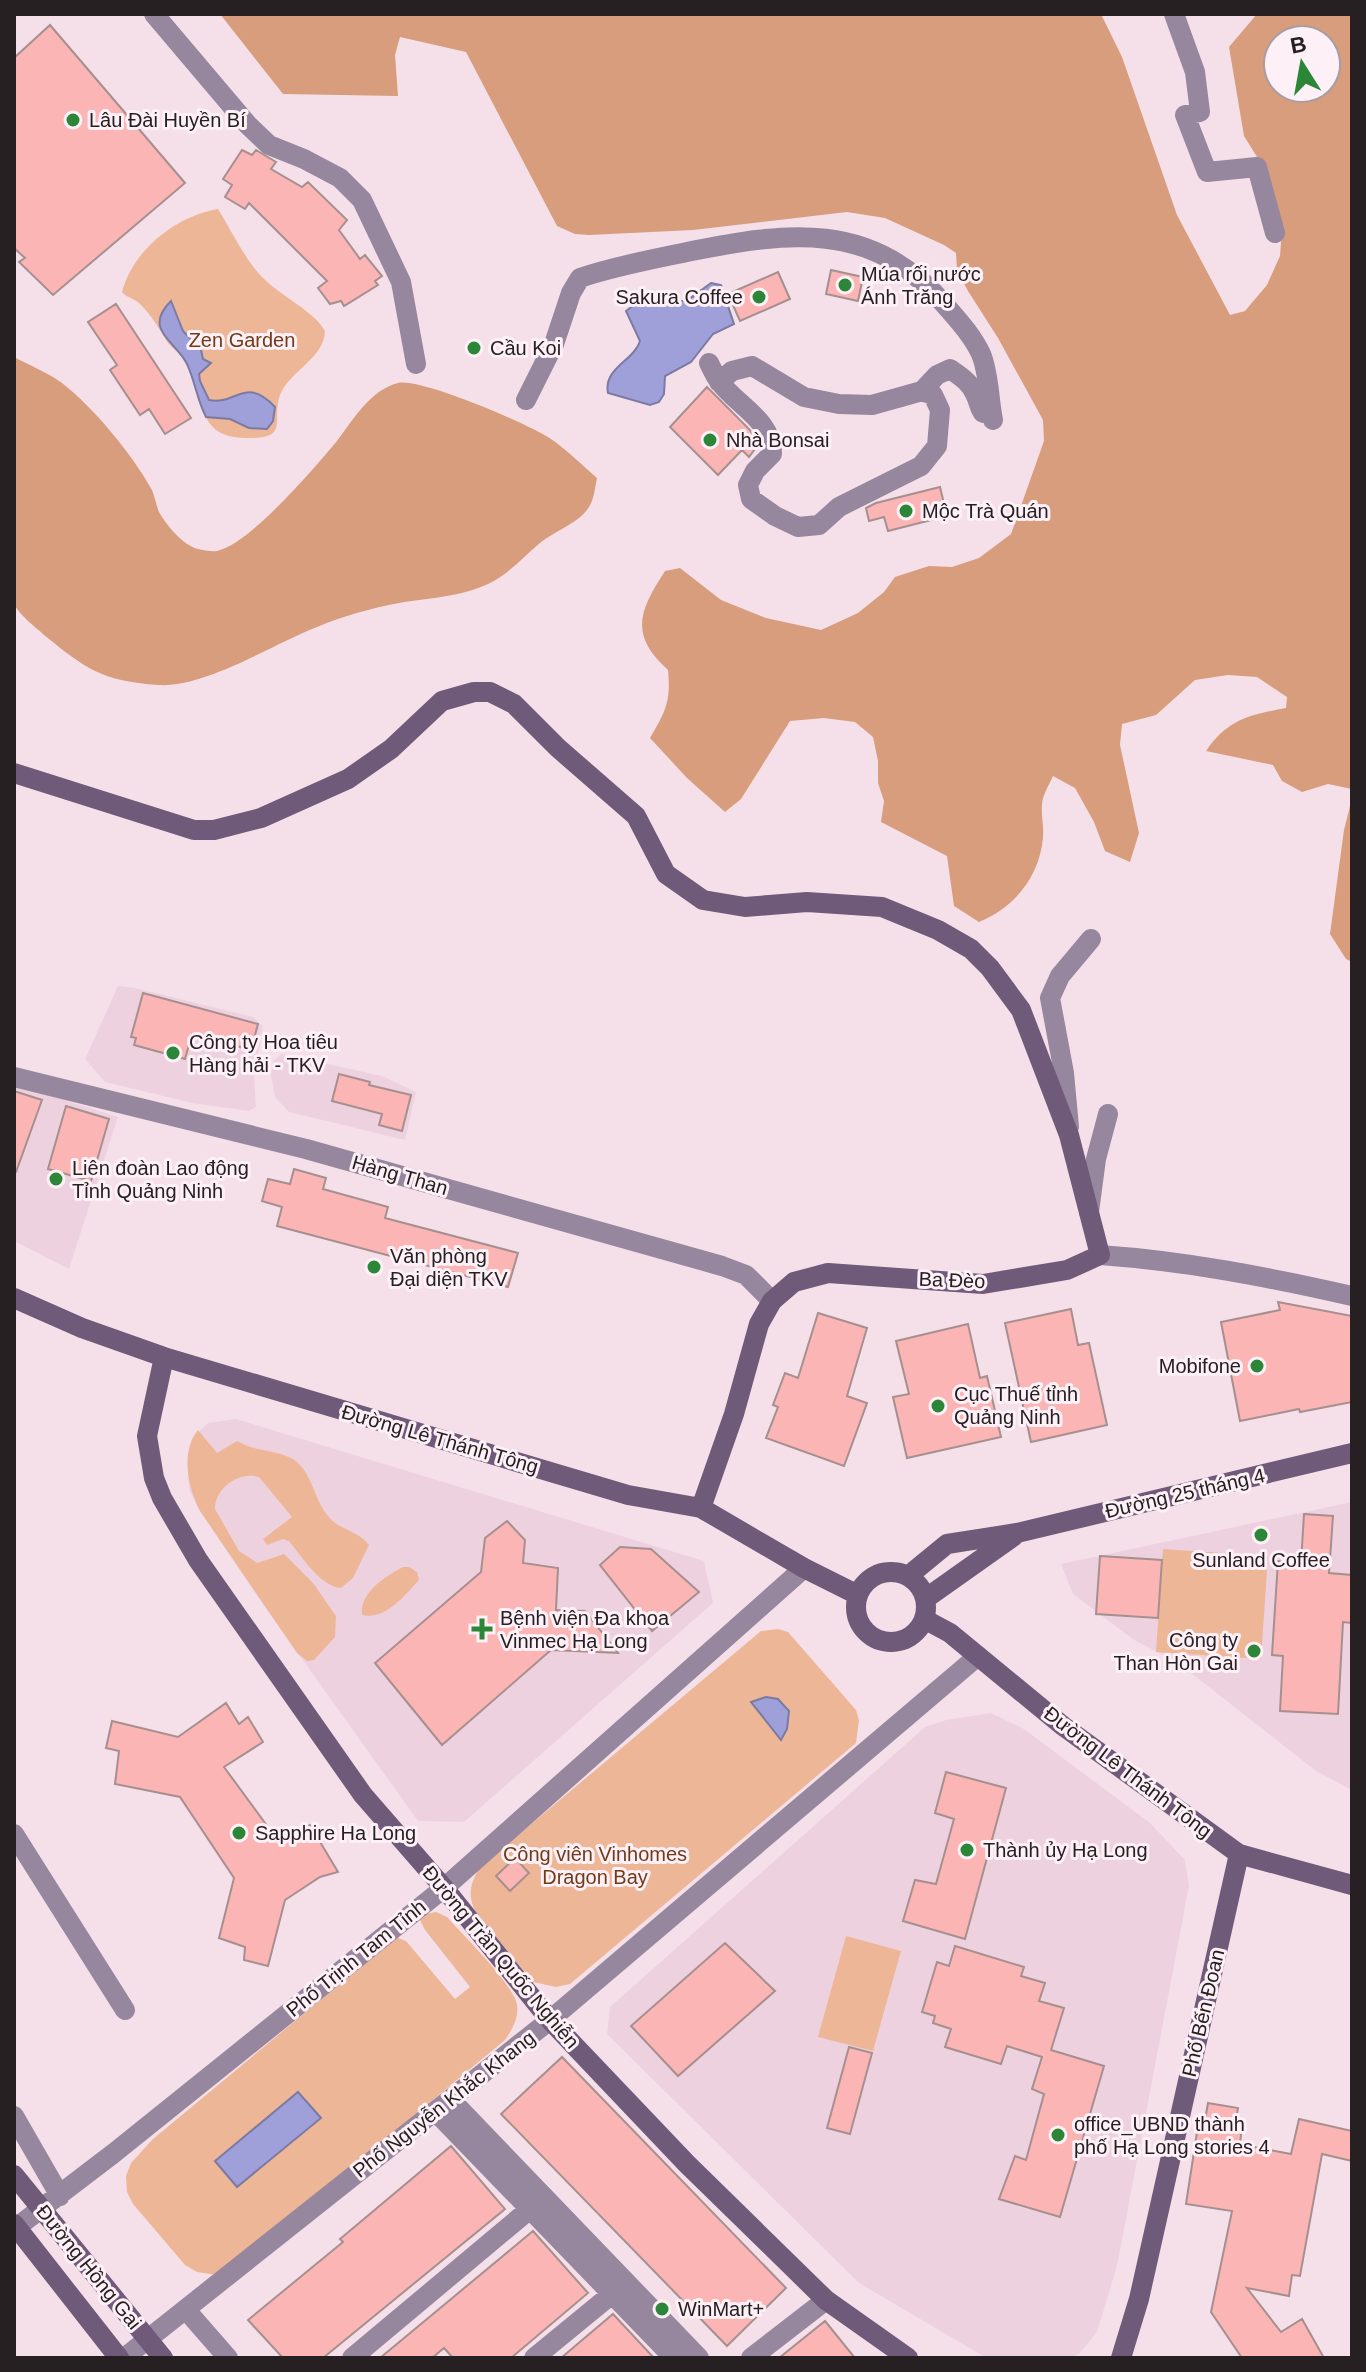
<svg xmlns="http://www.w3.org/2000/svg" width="1366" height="2372" viewBox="0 0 1366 2372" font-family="Arial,sans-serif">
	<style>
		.built { fill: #eed1df }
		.green { fill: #edb697 }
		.forest { fill: #d79d7c; fill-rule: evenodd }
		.water { fill: #9fa0d9; stroke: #7b7aa2; stroke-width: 2 }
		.building { fill: #fcb5b5; stroke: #a68f8f; stroke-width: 2 }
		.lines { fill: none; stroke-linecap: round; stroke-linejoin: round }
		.street { stroke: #97879e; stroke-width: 20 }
		.secondary { stroke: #705a7a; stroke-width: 20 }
		.poi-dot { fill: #2b8637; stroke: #fdf0f6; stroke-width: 3 }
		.labels { text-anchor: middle; stroke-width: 6; stroke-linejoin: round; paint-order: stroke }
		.poi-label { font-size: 20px; fill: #272023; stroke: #fdf0f6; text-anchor: start }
		.park-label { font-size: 20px; fill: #723b18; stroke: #fdf0f6 }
		.street-label { font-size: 20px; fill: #272023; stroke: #fdf0f6 }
	</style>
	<rect width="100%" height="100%" fill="#f5e0ea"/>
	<path class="built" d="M118,986L135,988L253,1017L263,1027L254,1074L256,1107L249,1111L192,1103L105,1082L85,1059Z
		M282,1054L382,1076L416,1092L405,1140L289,1112L275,1097L271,1075L273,1061Z
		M14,1084L118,1117L69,1269L14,1241Z
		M236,1419L704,1561L713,1603L464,1822L418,1821L264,1606L200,1511L189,1490L188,1475L192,1438L208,1423Z
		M1352,1502V1790L1316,1771L1177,1662L1134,1640L1073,1594L1061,1564Z
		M991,1713L1024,1729L1150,1823L1185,1860L1189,1886L1117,2266L1097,2332L1079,2354L1068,2358L983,2356L859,2283L607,2034L610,2007L925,1727L946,1720Z"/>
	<path class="green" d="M218,209C230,228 247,263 263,278C281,296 315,312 325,331C324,359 290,370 280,395C271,422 291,439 245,438C190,437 208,389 183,358C178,351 170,347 166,340C158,327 152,316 141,305C135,298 128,299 122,292C133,250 176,216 218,209Z
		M198,1430L217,1453L237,1441C256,1452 272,1449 291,1458C312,1469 313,1498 328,1516C339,1530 359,1531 369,1545L353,1578L341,1588C321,1587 301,1556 289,1541L283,1539L267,1545L263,1539L292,1517L259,1477C239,1471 215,1488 215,1509L239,1551L257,1563L284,1554L313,1583L336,1616L335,1637L314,1660L307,1661L297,1653L200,1511C188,1488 180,1452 198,1430Z
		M1163,1549L1268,1556L1261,1659L1156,1652Z
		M403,1567H409L417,1572L419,1580C404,1596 386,1620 362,1615C359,1593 386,1576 403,1567Z
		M778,1629L788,1632L856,1710L859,1720L856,1743L570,1984L556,1987L533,1982L475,1911C467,1894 471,1882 480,1867L761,1631Z
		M436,1912L447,1917C462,1934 514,1985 517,2005C519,2018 512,2030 505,2040L272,2233L217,2275L197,2272L185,2265L133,2204L127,2192L126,2176L131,2163L153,2139L396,1937L406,1941L455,1999L470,1987L425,1930L420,1920L427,1914Z
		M846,1936L901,1951L873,2051L818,2037Z"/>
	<path class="forest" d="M220,14H1101L1122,57L1177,215L1230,315L1245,311L1267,285L1280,256L1282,228L1264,168L1244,136L1229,47L1257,14H1352V789L1328,784L1302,792L1282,781L1273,765L1206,751C1228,719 1249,715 1286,708L1287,697L1257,677L1228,675L1195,680L1156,715L1122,724L1120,745L1139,833L1130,862L1105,851L1094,822L1075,788L1053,776C1049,785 1042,796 1042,805C1041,816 1044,826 1043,837C1040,876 1015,907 979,922L954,906L947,856L881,822L884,801L878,783V761L873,737L855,722L824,718L790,721L741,799L725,812L687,778L650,738C666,711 671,701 668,670C629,635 639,611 665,571L680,568L721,600L766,618L821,630L858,613L884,592L895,577L929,566L952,567L979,558L1011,534L1044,441L1043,420L998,338L968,291L957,270L956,253L944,245L885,218L847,212L693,230L589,235L575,234L557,226L466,52L400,37L395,55L398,96L283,94ZM1278,40H1326V88H1278Z
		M14,357C29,365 48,373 62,383C94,408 132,454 152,490C155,497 156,505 159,512C166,525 184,546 198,549C203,550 212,552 217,551C249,545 315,467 337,441C353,420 370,390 398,383C421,378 529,424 551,439C567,450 582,465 597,478C595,487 594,500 589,507C578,524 556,530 540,543C523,557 509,574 488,584C460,597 428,598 399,603C372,608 343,616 317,627C273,644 205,688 158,685C102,681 86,669 44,635C33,625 23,618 14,605Z
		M1352,798V962L1346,959L1330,934L1344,830Z"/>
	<path class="water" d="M711,283L721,285L734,324L713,334L691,362L665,376L664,394L659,402L650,405L608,393C603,368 634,361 640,341L626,311L653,291L679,302L689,299Z
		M171,301L183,331L201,350L203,359L211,363L199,374L200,381L209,400C236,406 245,375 275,407L273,421L267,429L249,428L230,419L206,417C197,400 195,381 187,364C176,341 142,330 171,301Z
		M766,1697L778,1699L789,1711L787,1729L781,1740L751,1702Z
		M298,2092L321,2118L237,2187L215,2161Z"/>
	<path class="building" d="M50,25L185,183L53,295L19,262L25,258L14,248V58Z
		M242,150L252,155L256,150L276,162L271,169L302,187L308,182L347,220L339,230L360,259L365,255L382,276L375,281L378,285L344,306L341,301L330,304L318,288L327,281L249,203L245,209L225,197L232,185L223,179Z
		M831,270L863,277L858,301L826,294Z
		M778,272L790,299L740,321L728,294Z
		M116,304L191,418L165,434L149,409L140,415L110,370L117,365L88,322Z
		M707,387L750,430L758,445L749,457L742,450L718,475L670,427Z
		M940,487L947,516L888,531L884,517L869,521L866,508L876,503Z
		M143,993L258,1024L251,1050L192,1034L185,1059L134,1045L136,1038L131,1037Z
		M339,1074L370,1082L369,1085L411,1095L402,1131L379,1125L382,1114L332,1101Z
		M14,1091L42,1100L16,1172H14Z
		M66,1106L109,1119L91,1181L48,1169Z
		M294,1169L326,1178L323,1189L388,1207L385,1218L518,1253L508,1287L277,1226L282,1207L262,1201L268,1179L290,1184Z
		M1278,1302L1352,1316V1402L1300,1412L1299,1409L1240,1421L1221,1322L1280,1310Z
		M1071,1309L1078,1345L1089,1343L1107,1425L1031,1442L1005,1323Z
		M818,1313L867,1328L847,1396L867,1403L844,1466L766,1438L778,1407L773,1405L785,1373L798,1378Z
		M968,1324L980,1378L987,1376L1001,1437L907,1458L893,1397L909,1394L896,1341Z
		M1304,1514L1333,1516L1329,1573L1352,1575V1623L1343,1622L1338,1714L1280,1711L1283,1656L1272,1655L1278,1561L1301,1563Z
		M507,1521L525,1540L523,1563L558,1568L556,1610L585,1611L618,1653L551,1650L442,1745L375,1663L481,1572L485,1538Z
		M620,1547L651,1549L699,1592L652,1631L600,1565Z
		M1100,1556L1162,1560L1158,1618L1096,1614Z
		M226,1703L239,1724L248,1717L263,1742L224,1767L279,1842L310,1825L338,1872L320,1877L285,1900L268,1966L244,1960L245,1947L219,1938L234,1878L180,1797L115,1784L119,1751L106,1748L112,1721L178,1737Z
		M946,1772L1006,1788L965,1939L903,1921L915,1880L936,1884L954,1819L935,1813Z
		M515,1858L529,1873L510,1891L496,1876Z
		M725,1943L775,1991L678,2076L631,2026Z
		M955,1946L1024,1967L1021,1976L1045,1983L1039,2001L1064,2008L1051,2050L1104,2066L1060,2217L999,2199L1015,2156L1026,2160L1044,2094L1032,2089L1042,2057L1007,2046L1001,2064L945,2047L951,2029L933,2023L935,2016L922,2012L937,1962L949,1966Z
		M849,2047L872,2053L850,2134L827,2128Z
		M562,2057L786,2288L727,2346L501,2114Z
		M1208,2103L1238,2108L1235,2125L1242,2126L1240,2144L1254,2147L1291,2154L1299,2119L1352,2131V2161L1322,2154L1300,2276L1292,2275L1289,2296L1247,2288L1281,2332L1302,2319L1324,2358H1242L1211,2312L1232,2211L1186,2204L1199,2119L1205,2120Z
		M451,2146L505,2209L323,2358H283L248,2320L343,2242L340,2239Z
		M533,2231L588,2293L511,2358H453L444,2348L432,2358H380Z
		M613,2314L654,2358H561Z
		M825,2321L855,2358H779Z"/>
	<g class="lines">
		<path class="street" d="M154,14L248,125L269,145L304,159L340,178L362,200L401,282L416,364
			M1174,14L1195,72L1200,112L1185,115L1207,172L1257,167L1275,233
			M709,363C712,369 715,376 719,381C736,405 773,420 772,454L755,471L748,485L751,499L775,516L798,527L819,525L839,507L921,466L937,446L940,410L933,395L922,391
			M719,382L732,371L752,366L804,397L839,404L872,405L922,391L937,375L950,369C960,376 970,382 975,394C979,401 978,406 983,413
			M526,400L554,344L571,293L580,278C615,266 650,260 687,252C786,232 872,219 945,305C958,320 972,335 981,354C989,373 989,400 993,420
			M14,1077L306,1149L722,1266L746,1275L772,1301
			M1069,1127L1064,1073L1050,998L1060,976L1091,939
			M1089,1212L1096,1159L1108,1114
			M1100,1255C1186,1261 1268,1277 1352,1296
			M14,1834L125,2010
			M450,2099L699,2358
			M435,2111L674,2358
			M14,2116L60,2196
			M17,2227L114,2153L444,1888L804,1568
			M187,2311L228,2358
			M124,2358L550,2020L978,1656
			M352,2358L530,2209
			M534,2358L612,2294
			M751,2358L826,2300"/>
		<path class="secondary" d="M14,773L194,830H214L261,818L348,779L391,749L442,701L474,692H490L514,704L558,748L636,816L666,874L703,900L745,907L807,902L882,907L938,930L971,949L990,968L1021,1010L1069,1135L1100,1255L1067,1270L983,1284L828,1273L794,1282L772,1301L759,1324L734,1414L701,1508
			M14,1298L82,1328L164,1357L628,1495L701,1508L804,1568L858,1595
			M164,1357L147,1436L154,1478L162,1498L198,1560L363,1795L444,1888L550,2020L687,2164L826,2300L908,2358
			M856 1607a35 35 0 1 1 70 0a35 35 0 1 1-70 0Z
			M908,1576L947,1544L1017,1533L1352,1453
			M925,1599L1014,1536
			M924,1619L950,1633L1063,1726L1239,1854L1352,1885
			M14,2175L163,2358
			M14,2224L119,2358
			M1121,2358L1139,2299L1239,1854"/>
	</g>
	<g class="poi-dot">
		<circle cx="73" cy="120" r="8"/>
		<circle cx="845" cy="285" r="8"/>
		<circle cx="759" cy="297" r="8"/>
		<circle cx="474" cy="348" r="8"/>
		<circle cx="710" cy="440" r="8"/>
		<circle cx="906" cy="511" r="8"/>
		<circle cx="173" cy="1053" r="8"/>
		<circle cx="56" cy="1179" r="8"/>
		<circle cx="374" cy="1267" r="8"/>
		<circle cx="1257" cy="1366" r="8"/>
		<circle cx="938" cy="1406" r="8"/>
		<circle cx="1261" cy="1535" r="8"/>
		<path d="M478 1617h8v8h8v8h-8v8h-8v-8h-8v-8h8z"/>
		<circle cx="1254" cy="1651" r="8"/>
		<circle cx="239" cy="1833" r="8"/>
		<circle cx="967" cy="1850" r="8"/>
		<circle cx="1058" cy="2135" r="8"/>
		<circle cx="662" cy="2309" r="8"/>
	</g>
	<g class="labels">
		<g class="poi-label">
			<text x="89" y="127">Lâu Đài Huyền Bí</text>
			<text x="861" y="281">Múa rối nước<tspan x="861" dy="23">Ánh Trăng</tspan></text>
			<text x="743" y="304" text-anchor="end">Sakura Coffee</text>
			<text x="490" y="355">Cầu Koi</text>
			<text x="726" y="447">Nhà Bonsai</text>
			<text x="922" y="518">Mộc Trà Quán</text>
			<text x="189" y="1049">Công ty Hoa tiêu<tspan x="189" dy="23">Hàng hải - TKV</tspan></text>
			<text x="72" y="1175">Liên đoàn Lao động<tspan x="72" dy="23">Tỉnh Quảng Ninh</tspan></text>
			<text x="390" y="1263">Văn phòng<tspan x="390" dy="23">Đại diện TKV</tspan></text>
			<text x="1241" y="1373" text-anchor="end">Mobifone</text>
			<text x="954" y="1401">Cục Thuế tỉnh<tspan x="954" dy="23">Quảng Ninh</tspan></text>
			<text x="1261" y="1567" text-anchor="middle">Sunland Coffee</text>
			<text x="500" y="1625">Bệnh viện Đa khoa<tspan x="500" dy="23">Vinmec Hạ Long</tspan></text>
			<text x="1238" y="1647" text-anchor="end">Công ty<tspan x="1238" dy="23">Than Hòn Gai</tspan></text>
			<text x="255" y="1840">Sapphire Ha Long</text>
			<text x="983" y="1857">Thành ủy Hạ Long</text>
			<text x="1074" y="2131">office_UBND thành<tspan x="1074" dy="23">phố Hạ Long stories 4</tspan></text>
			<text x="678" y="2316">WinMart+</text>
		</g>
		<g class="park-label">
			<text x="242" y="347">Zen Garden</text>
			<text x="595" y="1861">Công viên Vinhomes<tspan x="595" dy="23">Dragon Bay</tspan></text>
		</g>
		<g class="street-label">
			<text transform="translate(400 1175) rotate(16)" y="7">Hàng Than</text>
			<text transform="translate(952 1280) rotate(2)" y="7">Ba Đèo</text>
			<text transform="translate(440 1439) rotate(16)" y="7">Đường Lê Thánh Tông</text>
			<text transform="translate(1185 1493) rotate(-13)" y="7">Đường 25 tháng 4</text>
			<text transform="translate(1128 1772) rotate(37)" y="7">Đường Lê Thánh Tông</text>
			<text transform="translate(501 1957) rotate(50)" y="7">Đường Trần Quốc Nghiễn</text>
			<text transform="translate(356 1958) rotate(-39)" y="7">Phố Trịnh Tam Tỉnh</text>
			<text transform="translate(1203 2013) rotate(-77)" y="7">Phố Bến Đoan</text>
			<text transform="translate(444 2104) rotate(-38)" y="7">Phố Nguyễn Khắc Khang</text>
			<text transform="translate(89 2267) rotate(51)" y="7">Đường Hồng Gai</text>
		</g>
	</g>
	<rect width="1366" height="2372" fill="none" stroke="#272023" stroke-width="32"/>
	<g transform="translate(1302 64) rotate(349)"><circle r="38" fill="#fdf0f6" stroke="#a79da2" stroke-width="2"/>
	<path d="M0-6L14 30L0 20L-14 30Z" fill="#2b8637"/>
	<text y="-12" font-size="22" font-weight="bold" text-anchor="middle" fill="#272023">B</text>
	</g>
</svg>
